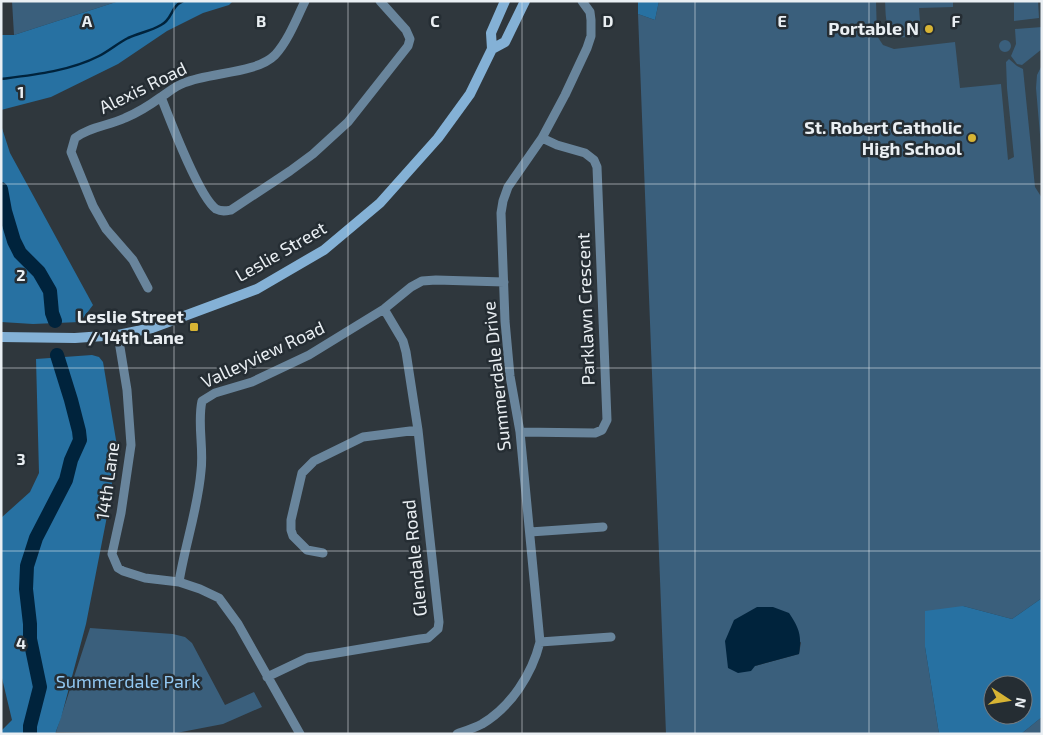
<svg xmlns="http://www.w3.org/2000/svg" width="1043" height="735" viewBox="0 0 1043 735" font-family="'Exo 2',sans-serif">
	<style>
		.built { fill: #35434c }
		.green { fill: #3a5f7c; fill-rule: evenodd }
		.forest { fill: #2771a2; fill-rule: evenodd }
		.water { fill: #00233c }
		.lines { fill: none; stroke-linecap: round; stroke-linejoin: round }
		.stream { stroke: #00233c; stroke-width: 2.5 }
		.river { stroke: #00233c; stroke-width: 14 }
		.street { stroke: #69859c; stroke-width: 9 }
		.secondary { stroke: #84b1d6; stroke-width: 10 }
		.grid { fill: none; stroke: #eaeff3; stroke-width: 1; stroke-opacity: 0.55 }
		.poi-dot { fill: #d7b434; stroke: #252d33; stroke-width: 2 }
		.labels { text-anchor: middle; stroke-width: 5; stroke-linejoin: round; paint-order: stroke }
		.poi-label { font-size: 18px; font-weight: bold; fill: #eaeff3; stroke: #252d33; text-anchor: end }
		.street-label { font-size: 18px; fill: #eaeff3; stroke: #252d33 }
		.park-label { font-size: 18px; fill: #92c8f2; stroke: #252d33 }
		.grid-label { font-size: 16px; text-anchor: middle; font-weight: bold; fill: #eaeff3; stroke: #252d33; stroke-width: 5; stroke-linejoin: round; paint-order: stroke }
	</style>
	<rect width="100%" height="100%" fill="#2f373d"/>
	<path class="built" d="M872,1H1042V229L872,46Z"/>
	<path class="green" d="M12,1H119L14,35Z
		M659,1H876L877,36L883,45L894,49L955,42L960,88L1001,84L1008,160L1014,157L1007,88L1006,62L1009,59L1017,66L1023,69L1035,187L1042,198V598L1012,619L963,606L925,647L939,734H666L638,14L655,20ZM801,642L799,654L755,666Z
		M885,1H957L953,2V7L919,8L921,35C915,36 905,38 900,37C884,33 886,14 885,1Z
		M1014,1H1038L1039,18L1014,21Z
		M1042,27V49L1022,65L1017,64L1011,56L1016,44L1015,29Z
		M999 46a6 6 0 1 1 12 0a6 6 0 1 1-12 0Z
		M1042,65V158L1036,88L1037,75Z
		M90,628L173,634L185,637L192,643L225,705L254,692L262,707L223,724L171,734L56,732Z
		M1042,717V734H1021Z"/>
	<path class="forest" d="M119,1H233L229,5L203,13L167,31L118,64L51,97L1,110V35H14Z
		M638,1H659L655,20L638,14Z
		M1,125L10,153L93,305L80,322L33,324L1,322Z
		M92,355L99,357L103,362L117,446L109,506L86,624L61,718L55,734H1V731L12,720L1,674V518L30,492L39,473L36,359Z
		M1042,598V717L1021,734H939L925,647V611L963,606L1012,619ZM993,685H1023V715H993Z"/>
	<path class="water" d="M757,607H773L789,613C799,628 802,635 799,654L755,666L751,671L738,673L728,668L725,641L734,620Z"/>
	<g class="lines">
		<path class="stream" d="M1,79C33,75 70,71 99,56C109,51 118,43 128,38C139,33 151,31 161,25C173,19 170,7 183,1"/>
		<path class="river" d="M1,189L5,211L14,241L20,253L39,272L50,291L52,313L55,321
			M30,734V726L40,687L30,639V624L26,589L27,566L36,538L66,480L71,460L80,440L79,431L71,400L57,355"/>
		<path class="street" d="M161,97C170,120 199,197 216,209C222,212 226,211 231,210L290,171L313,154L348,122L408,46L410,39L406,30L380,1
			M148,288L133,260L106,229L93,206L71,152L75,138C89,127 108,126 125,118C137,113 150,105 161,97C169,92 175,86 184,83C209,72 256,74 275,55C288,41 297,18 305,1
			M118,335L127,390L131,445L121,513L112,554L118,568L123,571L145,578L179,582L200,589L219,598L238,624L300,734
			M520,432L595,433L602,430L607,420L597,167L594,160L585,153L557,145L542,138
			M530,532L603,527
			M323,553L307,550L293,536L291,530V520L302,473L314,461L363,437L418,430
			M179,582C185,545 198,508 201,471C204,448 197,423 202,401L215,393L252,382L309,355L384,309L411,287L422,281L436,280L504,282
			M540,642L611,637
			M267,677L307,658L420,639L428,638L438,629L439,622L418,430L406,352L403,341L384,309
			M457,734C465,731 474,728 482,724C511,707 532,674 540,642L520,432L510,376L505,321L501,213L503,201L508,187L542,138L565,95L587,48L591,36V20L590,12L582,1"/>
		<path class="secondary" d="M492,49L505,42L525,1
			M1,337L75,338L118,335L152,328L257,289L324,250L380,203L438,138L470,94L492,49L491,33L505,1"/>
	</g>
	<path class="grid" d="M174,1V734M348,1V734M522,1V734M695,1V734M869,1V734M1,184H1042M1,368H1042M1,551H1042"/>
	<g class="poi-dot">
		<circle cx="929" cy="29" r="5"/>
		<circle cx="972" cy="138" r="5"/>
		<rect x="189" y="322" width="10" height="10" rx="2.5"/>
	</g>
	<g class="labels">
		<g class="poi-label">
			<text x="919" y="35">Portable N</text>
			<text x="962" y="134">St. Robert Catholic<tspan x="962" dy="21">High School</tspan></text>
			<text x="184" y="323">Leslie Street<tspan x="184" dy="21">/ 14th Lane</tspan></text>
		</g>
		<g class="street-label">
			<text transform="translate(143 88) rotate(-26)" y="6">Alexis Road</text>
			<text transform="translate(281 252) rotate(-30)" y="6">Leslie Street</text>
			<text transform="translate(586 309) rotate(-92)" y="6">Parklawn Crescent</text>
			<text transform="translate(263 355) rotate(-25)" y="6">Valleyview Road</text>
			<text transform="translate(497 376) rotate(-96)" y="6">Summerdale Drive</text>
			<text transform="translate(108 481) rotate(-82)" y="6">14th Lane</text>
			<text transform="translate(415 558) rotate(-96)" y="6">Glendale Road</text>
		</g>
		<g class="park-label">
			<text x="128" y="688">Summerdale Park</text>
		</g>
	</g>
	<g class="grid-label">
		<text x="87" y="27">A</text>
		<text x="261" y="27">B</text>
		<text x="435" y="27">C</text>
		<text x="608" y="27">D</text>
		<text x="782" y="27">E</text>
		<text x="956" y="27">F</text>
		<text x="21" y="98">1</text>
		<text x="21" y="281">2</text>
		<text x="21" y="465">3</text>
		<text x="21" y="649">4</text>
	</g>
	<rect width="1043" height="735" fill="none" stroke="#eaeff3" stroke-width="5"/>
	<g transform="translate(1008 700) rotate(102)"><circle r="24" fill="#252d33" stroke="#747b80"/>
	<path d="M0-4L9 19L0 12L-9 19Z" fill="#d7b434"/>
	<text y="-8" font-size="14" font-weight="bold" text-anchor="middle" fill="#eaeff3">N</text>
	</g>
</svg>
